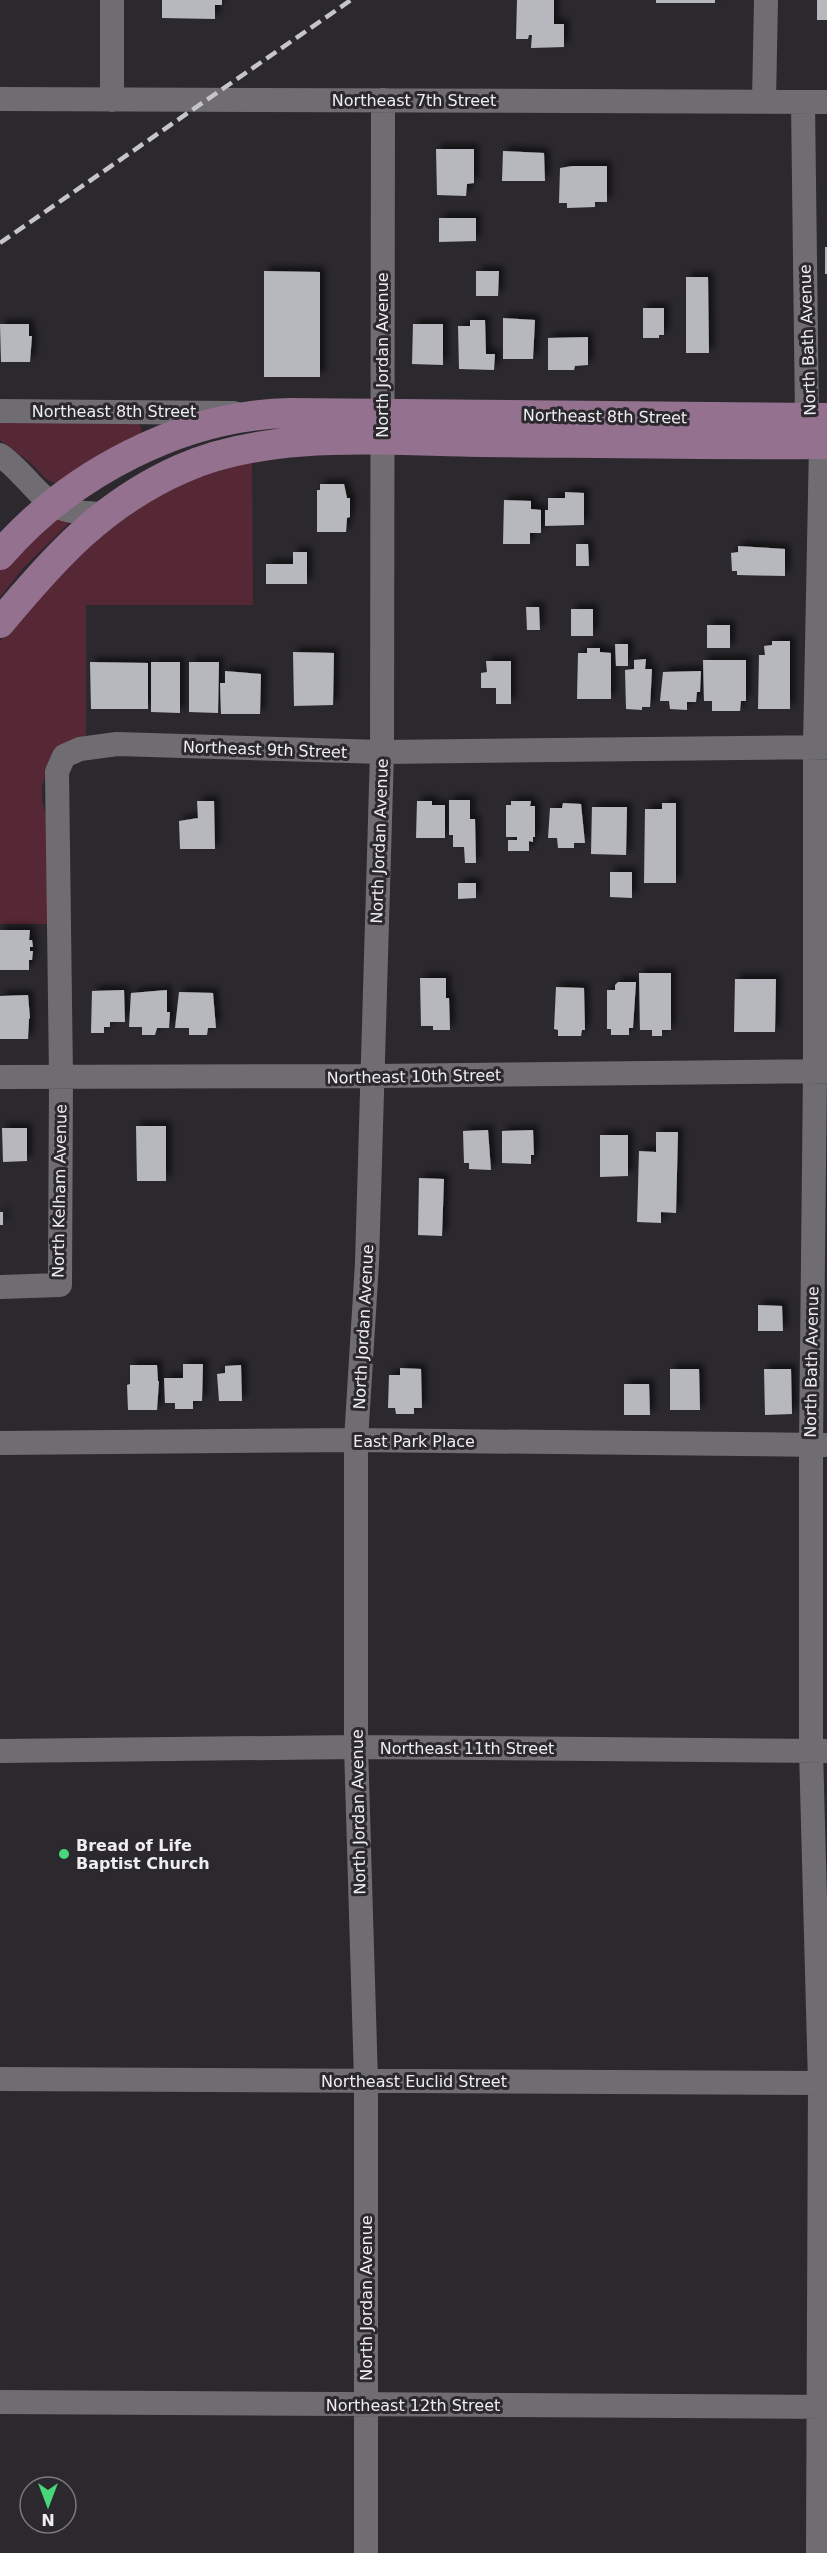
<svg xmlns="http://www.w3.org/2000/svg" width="827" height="2553" viewBox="0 0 827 2553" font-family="'DejaVu Sans',sans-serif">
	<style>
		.green { fill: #562735 }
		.building { fill: #b7b8be; filter: url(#shadow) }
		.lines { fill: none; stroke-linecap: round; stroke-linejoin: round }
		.minor { stroke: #6f6d72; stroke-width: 24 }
		.major { stroke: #93718f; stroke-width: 30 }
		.rail { stroke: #c6c5c9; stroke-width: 4.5; stroke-dasharray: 12 6; stroke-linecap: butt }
		.poi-dot { fill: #47d779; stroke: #2b292e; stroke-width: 2 }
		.labels { text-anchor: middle; stroke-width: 6; stroke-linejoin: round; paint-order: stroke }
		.street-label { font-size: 16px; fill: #eeedf0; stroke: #2b292e }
		.poi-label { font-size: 16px; font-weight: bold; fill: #eeedf0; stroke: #2b292e; text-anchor: start }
	</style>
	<defs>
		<filter id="shadow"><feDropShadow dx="5" dy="-5" stdDeviation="3" flood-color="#0009"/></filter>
	</defs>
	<rect width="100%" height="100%" fill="#2b292e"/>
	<path class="green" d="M0,422H136L142,428L140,434L55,483L46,479L31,463L0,440Z
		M252,459L253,605H86V736L47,771L42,786V801L50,829L48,924H0V641L51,579L121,516L187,479Z
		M66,516L68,524L24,567L0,597V570L25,540L48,522Z"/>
	<path class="building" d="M162,0H222V5H215V19L162,18Z
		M517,0H554V24H564V47L531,48L532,35H529L528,39H516Z
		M656,0H715V3H656Z
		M817,0H827V20H817Z
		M436,149H474V183L467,184L466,196L437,195Z
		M503,151L544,153L545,181H502Z
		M572,166H607V202H595V207L567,208V203H559L560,168Z
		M439,218H476V241L439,242Z
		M825,247H827V274H825Z
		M264,271L320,272V377H264Z
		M476,271H499L498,296H476Z
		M686,277H708L709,353H686Z
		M643,308H664V335H659V338H643Z
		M503,318L535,320L533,359H503Z
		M470,320H485L486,354H495L494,370L459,369L458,326H470Z
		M0,324H29V336H32L30,362H1Z
		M413,324H443V365L412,364Z
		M588,337V365L575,366L574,370H548V338Z
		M320,484H344L347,498H350V517L347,518L346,532H317V490H320Z
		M565,492L584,493V525L545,526V510H548V498H565Z
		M504,500L531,501V509L541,510V533H530V544H503Z
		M576,544H588L589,566H576Z
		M738,546L785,549V576L737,575V571H732L731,553L738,552Z
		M293,552H307V584H266V564H293Z
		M526,607H539L540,630H527Z
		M571,609H593V636H571Z
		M707,625H730V648H707Z
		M772,641H790V709H758L759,655H765L764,646L772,645Z
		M615,644H628V666H616Z
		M587,648H600V652L611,653V699H577L578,653H587Z
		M293,652L334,653L333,705L294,706Z
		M646,659L645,669H652L650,707H642V710L626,709L625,670L634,669V660Z
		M703,660H746V701H741L740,711H712V701H704Z
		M486,661H511V704H496V688H481V673L487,672Z
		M90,662L148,663V709H91Z
		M151,662H180V713L151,712Z
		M189,662H219L218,713L189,712Z
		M225,671L261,674L260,714H221L220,683H225Z
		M701,671L700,692H697L696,702H687V710L670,709L669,701H660L663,672Z
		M449,800H470V819H475L476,863H465L464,847H453V835H449Z
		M197,801H214L215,849H180L179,821L198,818Z
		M417,801H432V805H445V838H416Z
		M511,801H531L530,806H535V837H533V842L529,841V851H508V840H517V837H506V805H511Z
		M563,803L581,804L585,843H574V848H558L557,838H548L550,808H562Z
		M662,803H676V883H644L645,809H662Z
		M592,807H627L626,855L591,854Z
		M610,872H632V898L610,897Z
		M458,883H476V898L458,899Z
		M0,930H30L29,940H32L33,947H30V951H33L32,960H29V970H0Z
		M639,973H671V1030H662V1036H652V1030H640Z
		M420,978H446V998H449L450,1030H433V1026H421Z
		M735,979H776L775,1032H734Z
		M618,982H636L633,1028H629V1035H611V1029H607V990H615V985Z
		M556,987L584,988L585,1030H582L581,1036H558V1030L554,1029Z
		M124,990L125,1022H110V1027H104V1033H91L92,991Z
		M167,990V1012H170L169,1028H157L155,1035H142V1027H129L131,993Z
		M179,992L213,993L216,1028H208L207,1035H189V1028H175Z
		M28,995L30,1018L29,1019L28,1039H0V996Z
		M136,1126H166V1181H137Z
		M2,1128H27V1161L3,1162Z
		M488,1130L491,1170L469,1169V1163H464L463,1131Z
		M533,1130L534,1155H531V1164L502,1163V1131Z
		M656,1132H678L676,1213L661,1212V1223L637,1222L639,1151L656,1152Z
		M600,1135H628V1176L600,1177Z
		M419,1178L444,1179L442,1236L418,1235Z
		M0,1212H3V1225H0Z
		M758,1305L782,1306L783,1331H758Z
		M183,1364H203L202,1401H193V1409H175V1403H165L164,1378H183Z
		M130,1365H157L158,1381H159L157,1410H128L127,1385L130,1384Z
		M241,1365L242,1401H219L217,1374L225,1373V1366Z
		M400,1368L421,1369L422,1408H414V1414H396L395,1408H388L389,1375H400Z
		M670,1369H699L700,1410H670Z
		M764,1369H791L792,1414L765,1415Z
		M624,1384H649L650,1415H624Z"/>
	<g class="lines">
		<path class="minor" d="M0,99L827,102
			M112,100V0
			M764,101L766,0
			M803,103L807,418L821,444L815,746V1071L811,1445V1750L820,2083L818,2553
			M0,411L234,413
			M0,455C20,468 39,498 56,506C70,513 88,513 103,514
			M0,1077L373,1076L827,1071
			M0,1287L60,1285L61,1077L57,772L64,756L80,749L117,744L382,752L827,747
			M0,1443L356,1440L825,1445
			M0,1751L356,1747L827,1751
			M0,2079L827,2083
			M0,2402L827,2407
			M366,2553V2081L356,1747V1440L367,1263L382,752L383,100"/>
		<path class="major" d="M0,555C70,474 182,415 290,413L827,418
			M0,623C54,558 102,504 181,469C269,429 387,441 482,442C597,443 712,445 827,444"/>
		<path class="rail" d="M0,243L351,0"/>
	</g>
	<circle class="poi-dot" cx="64" cy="1854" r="6"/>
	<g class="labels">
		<g class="street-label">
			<text x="414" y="106">Northeast 7th Street</text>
			<text transform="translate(807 340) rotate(-92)" y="6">North Bath Avenue</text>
			<text transform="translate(382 355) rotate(-90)" y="6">North Jordan Avenue</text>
			<text x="114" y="417">Northeast 8th Street</text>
			<text transform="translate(605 416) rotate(1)" y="6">Northeast 8th Street</text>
			<text transform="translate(265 749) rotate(2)" y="6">Northeast 9th Street</text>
			<text transform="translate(379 841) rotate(-88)" y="6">North Jordan Avenue</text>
			<text transform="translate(414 1076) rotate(-1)" y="6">Northeast 10th Street</text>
			<text transform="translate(59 1191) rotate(-89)" y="6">North Kelham Avenue</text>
			<text transform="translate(363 1327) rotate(-87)" y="6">North Jordan Avenue</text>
			<text transform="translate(811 1362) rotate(-89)" y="6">North Bath Avenue</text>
			<text x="414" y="1447">East Park Place</text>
			<text x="467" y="1754">Northeast 11th Street</text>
			<text transform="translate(358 1812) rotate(-91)" y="6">North Jordan Avenue</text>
			<text x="414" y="2087">Northeast Euclid Street</text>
			<text transform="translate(366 2298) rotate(-90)" y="6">North Jordan Avenue</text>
			<text x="413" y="2411">Northeast 12th Street</text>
		</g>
		<g class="poi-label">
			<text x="76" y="1851">Bread of Life<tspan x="76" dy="18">Baptist Church</tspan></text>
		</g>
	</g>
	<g transform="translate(48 2505) rotate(180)"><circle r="28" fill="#2b292e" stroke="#79777c" stroke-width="1.5"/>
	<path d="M0-4.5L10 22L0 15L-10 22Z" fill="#47d779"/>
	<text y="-9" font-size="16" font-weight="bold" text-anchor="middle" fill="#eeedf0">N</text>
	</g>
</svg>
